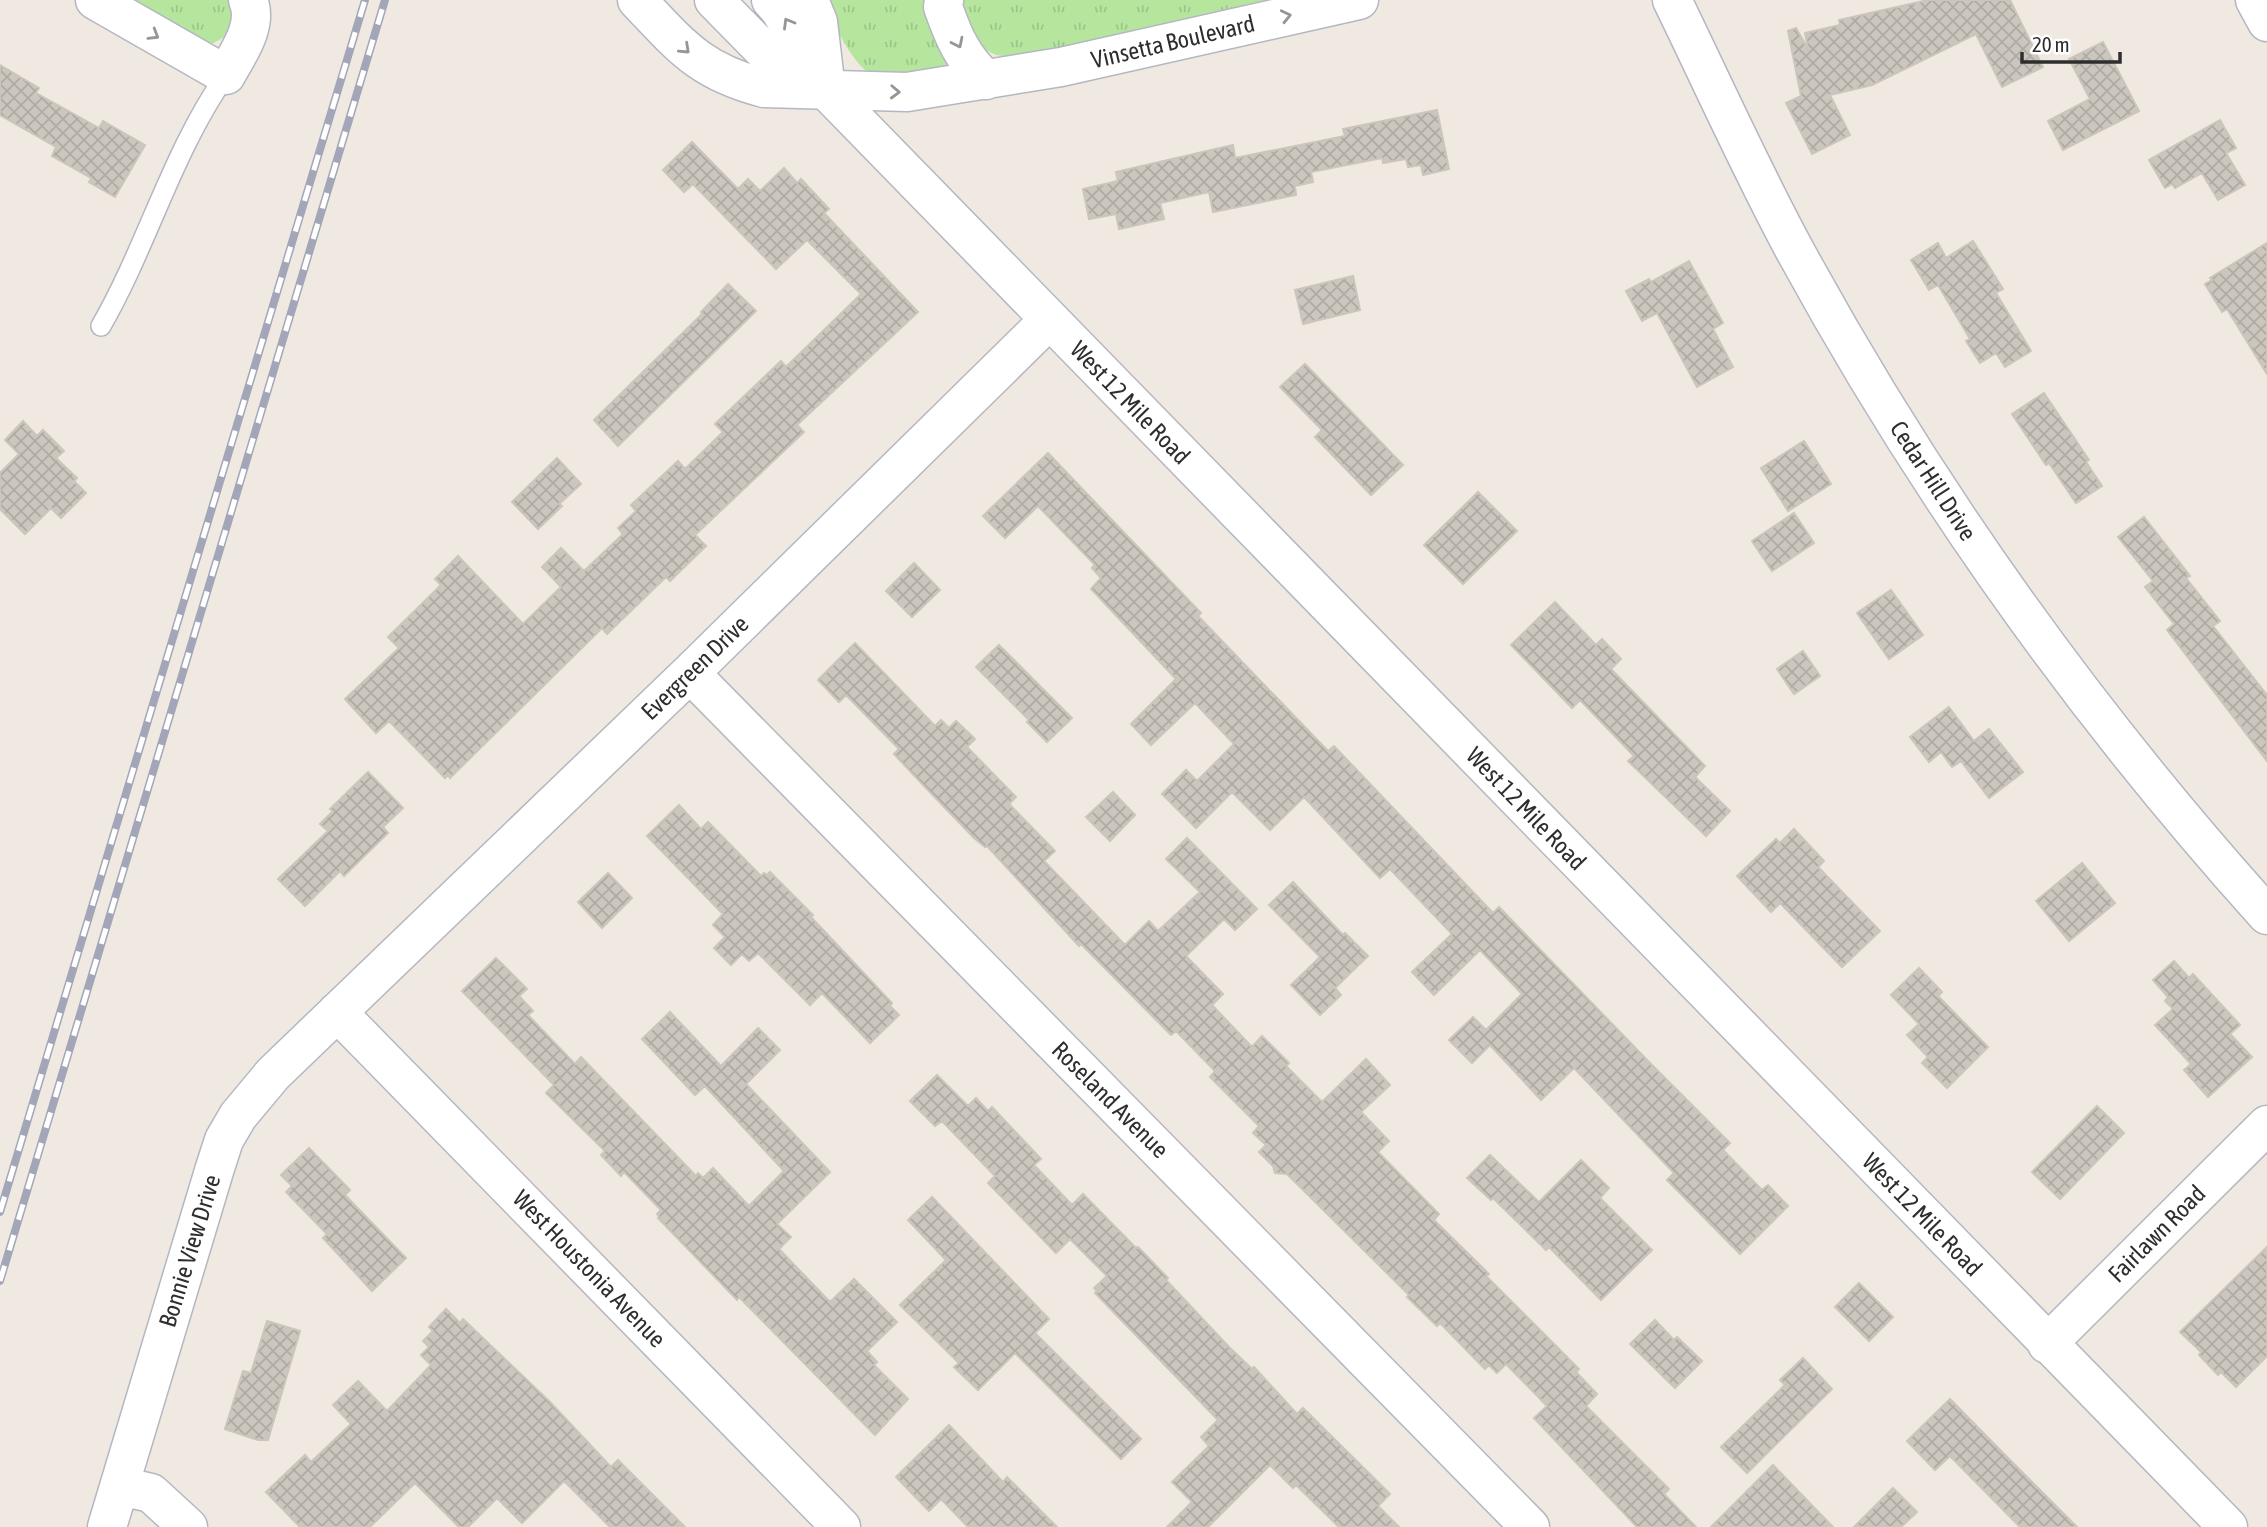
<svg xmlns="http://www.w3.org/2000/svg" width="2267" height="1527" viewBox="0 0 2267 1527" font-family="'Asap Condensed',sans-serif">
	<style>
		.grass { fill: url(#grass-tufts) }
		.building { fill: url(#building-cross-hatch); stroke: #cbc5ba; stroke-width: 2 }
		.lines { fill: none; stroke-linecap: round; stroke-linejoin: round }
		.lane-casing { stroke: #b4b7c1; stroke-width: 22 }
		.street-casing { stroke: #b4b7c1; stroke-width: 41 }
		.secondary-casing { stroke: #b4b7c1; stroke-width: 41 }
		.lane { stroke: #fff; stroke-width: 19 }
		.street { stroke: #fff; stroke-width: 38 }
		.secondary { stroke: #fff; stroke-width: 38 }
		.rail-casing { stroke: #a3a6b8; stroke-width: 8 }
		.rail { stroke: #fff; stroke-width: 5; stroke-dasharray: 16; stroke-linecap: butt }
		.oneway { stroke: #969696 }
		.labels { text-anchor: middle; stroke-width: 6; stroke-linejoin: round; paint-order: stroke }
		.street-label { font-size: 24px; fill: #2e2e2e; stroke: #fff }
	</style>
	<defs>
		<pattern id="grass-tufts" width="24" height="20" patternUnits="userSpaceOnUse" patternTransform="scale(1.75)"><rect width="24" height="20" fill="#b6e59e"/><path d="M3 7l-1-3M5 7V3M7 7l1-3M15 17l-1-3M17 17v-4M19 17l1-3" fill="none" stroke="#9dc588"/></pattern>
		<pattern id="building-cross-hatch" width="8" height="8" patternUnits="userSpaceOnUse" patternTransform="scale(1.75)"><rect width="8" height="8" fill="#cbc7bf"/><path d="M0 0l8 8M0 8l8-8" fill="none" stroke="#afaba4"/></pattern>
	</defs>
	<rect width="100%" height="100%" fill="#efe9e1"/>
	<path class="grass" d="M127,0H228C240,20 229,42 206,44Z
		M822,0H929L948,61L946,68L875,75C855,72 832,19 822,0Z
		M958,0H1290L1017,58L996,55L978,46Z"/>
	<path class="building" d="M1928,0H2010L2043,67L2002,87L1976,34L1872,85L1830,95L1850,135L1812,154L1786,103L1801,96L1788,31L1796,28L1808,49L1805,33L1840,25L1839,20Z
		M2103,42L2139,111L2063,150L2048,121L2090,99L2069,59Z
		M0,65L39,88L36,93L99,128L103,121L145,145L115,197L89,182L91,178L52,156L56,147L0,115Z
		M1437,110L1449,169L1423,175L1421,165L1408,167L1406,159L1383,163L1382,158L1311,172L1313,182L1295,186L1296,195L1213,212L1209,192L1160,203L1164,219L1119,229L1116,214L1089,219L1083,189L1118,181L1116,172L1233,145L1235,158L1345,136L1343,129Z
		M2220,120L2236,148L2226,153L2245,185L2218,200L2202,173L2175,188L2172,184L2165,188L2149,160Z
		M692,142L738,189L748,179L760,191L784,168L797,183L801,179L829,209L824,213L918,312L797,425L804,432L695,535L706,546L670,581L666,577L607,634L602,628L450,778L448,775L445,778L389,721L376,733L345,699L399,648L388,637L441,585L435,579L458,556L523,624L561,587L542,567L561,548L584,571L623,534L618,528L636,511L631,505L678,461L685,469L723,432L715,424L781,361L786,367L861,294L807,240L776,269L693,184L684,192L663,170Z
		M1973,241L2003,289L1996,293L2031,351L2005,367L1996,353L1980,363L1966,341L1970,339L1938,285L1929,290L1911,260L1938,243L1946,258Z
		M2267,243V374L2227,309L2222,312L2205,284L2212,280L2210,278Z
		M1689,261L1723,323L1713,329L1733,367L1697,387L1657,313L1642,321L1626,291L1649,279L1651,282Z
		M1353,276L1360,310L1303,324L1295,290Z
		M728,284L756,311L618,446L594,420L702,314L701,312Z
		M1305,364L1403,465L1371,495L1315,437L1322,430L1280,387Z
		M2044,393L2089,460L2086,462L2102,486L2076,503L2049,463L2046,465L2012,414Z
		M23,421L37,436L43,430L64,451L56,458L77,478L74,481L86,493L61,518L51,508L25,534L0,509V473L19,454L5,440Z
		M1804,441L1831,484L1788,511L1761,468Z
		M1048,453L1201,613L1198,616L1328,751L1334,746L1493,913L1499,907L1650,1063L1730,1143L1723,1150L1762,1190L1768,1185L1788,1206L1740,1254L1667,1180L1674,1173L1574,1068L1541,1100L1490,1045L1472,1063L1449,1040L1473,1017L1486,1030L1522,994L1480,950L1434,995L1412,972L1452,934L1390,869L1380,878L1304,797L1270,830L1232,792L1196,828L1162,794L1186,770L1197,781L1234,744L1195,703L1151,745L1131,724L1176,679L1091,589L1101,578L1092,568L1095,565L1038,506L1005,538L983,516Z
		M557,458L581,484L559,504L562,506L538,529L512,502Z
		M1478,492L1517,531L1463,584L1424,545Z
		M1794,513L1814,543L1772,571L1752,541Z
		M2144,517L2190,576L2186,578L2220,621L2213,626L2267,695V761L2167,630L2174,624L2145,587L2153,581L2118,537Z
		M914,563L940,590L912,617L886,591Z
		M1891,590L1923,635L1889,659L1857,613Z
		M1555,602L1596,645L1602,639L1621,659L1611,669L1705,766L1695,777L1730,811L1706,836L1628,761L1634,756L1580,700L1572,708L1511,645Z
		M855,643L935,726L941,720L949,728L956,721L975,739L967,747L1016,797L1009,804L1055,851L1044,861L1125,945L1149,921L1158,931L1200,892L1166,859L1187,838L1257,909L1235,930L1224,919L1186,956L1223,994L1212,1005L1252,1047L1262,1036L1289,1063L1286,1066L1322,1102L1366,1059L1390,1085L1361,1112L1389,1141L1378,1152L1439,1214L1434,1220L1489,1274L1486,1276L1579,1369L1576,1372L1597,1394L1586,1406L1669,1489L1664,1494L1696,1527H1637L1534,1418L1547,1406L1506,1364L1497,1373L1489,1365L1485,1369L1440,1323L1437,1326L1407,1297L1409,1295L1287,1174L1275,1173L1273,1166L1259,1152L1266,1145L1253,1133L1259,1126L1210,1077L1215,1071L1176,1031L1171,1035L1081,944L1079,946L987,846L985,847L974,838L925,787L894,754L899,749L846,695L839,702L818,680Z
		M999,645L1072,718L1047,742L1027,722L1029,720L976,667Z
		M1803,651L1820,676L1794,694L1777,669Z
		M1949,707L1974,741L1989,729L2023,772L1989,798L1961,761L1952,767L1941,752L1929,762L1910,737Z
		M368,772L403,808L383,827L388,833L344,876L340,871L305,906L278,879L328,831L320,824L333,811L330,809Z
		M1113,792L1135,815L1110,841L1086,817Z
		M679,805L701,829L708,822L761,876L764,873L767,875L770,872L813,915L811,917L892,1003L890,1006L899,1015L870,1043L822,993L810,1005L758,953L749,961L742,954L731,965L714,948L725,937L713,925L723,914L647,836Z
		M1794,829L1824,861L1818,867L1880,931L1842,967L1780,903L1771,912L1737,876L1776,839L1780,843Z
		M2082,863L2115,903L2069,941L2036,901Z
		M608,873L632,898L602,928L578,902Z
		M1293,882L1343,935L1345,933L1368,956L1335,988L1341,995L1320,1015L1291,985L1320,957L1269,905Z
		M496,958L527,989L519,996L533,1011L528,1015L575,1064L581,1057L696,1176L698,1173L703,1178L713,1168L749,1206L784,1171L705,1086L695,1095L642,1039L670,1012L721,1066L758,1028L780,1050L746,1084L830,1172L777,1224L791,1237L779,1249L830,1302L854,1279L897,1322L867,1351L877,1362L874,1365L908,1399L875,1435L739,1297L737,1300L658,1218L659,1216L657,1214L661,1210L624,1172L621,1176L601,1155L605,1151L546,1093L554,1085L462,991Z
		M2174,961L2189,978L2193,974L2240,1025L2230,1034L2252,1057L2208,1097L2184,1070L2191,1064L2155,1025L2173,1009L2165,1001L2168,997L2153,980Z
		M1919,968L1942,992L1938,996L1988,1047L1947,1088L1922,1063L1928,1057L1907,1035L1919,1024L1891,995Z
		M937,1075L968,1106L976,1098L988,1111L992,1107L1041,1159L1034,1165L1072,1205L1083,1194L1136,1248L1138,1247L1168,1278L1166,1280L1229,1347L1252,1369L1254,1367L1297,1414L1303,1408L1390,1494L1378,1506L1399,1527H1339L1296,1485L1293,1488L1270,1465L1208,1527H1167L1192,1502L1172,1482L1209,1446L1201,1437L1218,1420L1095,1293L1097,1291L1094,1288L1107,1276L1070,1239L1056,1253L988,1183L995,1176L942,1121L935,1126L910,1101Z
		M2097,1106L2124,1133L2060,1199L2032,1172Z
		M309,1148L350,1190L345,1195L406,1258L372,1291L323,1238L327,1234L286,1192L292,1186L281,1175Z
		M1490,1155L1539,1202L1581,1160L1609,1188L1600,1198L1652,1250L1601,1300L1549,1247L1546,1250L1493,1198L1491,1200L1467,1178Z
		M932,1197L1049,1319L1035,1333L1141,1439L1121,1459L1015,1353L978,1390L954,1367L959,1363L900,1305L946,1260L908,1220Z
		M2267,1247V1356L2236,1387L2221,1372L2218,1375L2199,1355L2201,1352L2180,1332Z
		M1859,1283L1893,1317L1869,1341L1835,1307Z
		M446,1309L460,1323L463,1319L550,1402L611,1467L618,1460L685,1527H610L564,1481L522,1523L497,1498L468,1527H459L415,1483L370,1527H300L266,1492L305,1455L311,1462L351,1424L333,1405L358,1381L387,1411L431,1365L421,1355L429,1347L423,1341L433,1331L429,1327Z
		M1655,1320L1674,1340L1677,1337L1702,1361L1675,1388L1630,1344Z
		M267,1321L300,1331L268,1440H258L225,1429L243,1371L251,1373Z
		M1803,1358L1832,1389L1747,1473L1721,1447L1785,1385L1780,1380Z
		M1950,1399L2009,1459L2077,1527H2020L1950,1456L1935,1470L1907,1441Z
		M949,1425L1003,1482L1007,1477L1057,1527H968L941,1499L929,1511L896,1477Z
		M1773,1465L1833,1527H1711Z
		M1893,1488L1917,1512L1901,1527H1854Z"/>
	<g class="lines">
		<defs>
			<path id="lane" d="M101,326C148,244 172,152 226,75"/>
			<path id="street" d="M95,0L226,75C238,53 259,25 248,0
				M637,0C681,46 699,71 764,88L907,92L1061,67L1359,0
				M809,0L818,22L826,90
				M944,0L943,7C954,38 962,57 986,80
				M1672,0C1712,82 1750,167 1793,247C1924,488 2084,712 2267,915
				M2255,0L2267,22
				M690,673L1530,1527
				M337,1012L841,1527
				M2047,1344L2267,1125
				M120,1486L151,1493L188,1527
				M107,1527L214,1171L224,1140L238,1116L273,1074L690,673L1049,320"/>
			<path id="secondary" d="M714,0L768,55L825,89
				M771,0L780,10L826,90L2228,1527"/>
		</defs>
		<use href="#lane" class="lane-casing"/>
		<use href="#street" class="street-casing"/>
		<use href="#secondary" class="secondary-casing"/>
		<use href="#lane" class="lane"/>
		<use href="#street" class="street"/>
		<use href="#secondary" class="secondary"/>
		<defs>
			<path id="rail" d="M0,1212L365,0
				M0,1281L385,0"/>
		</defs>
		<use href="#rail" class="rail-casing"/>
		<use href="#rail" class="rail"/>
	</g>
	<defs><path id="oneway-chevron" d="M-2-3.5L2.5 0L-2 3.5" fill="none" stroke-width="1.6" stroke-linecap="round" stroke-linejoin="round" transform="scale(1.75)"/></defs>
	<g class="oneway">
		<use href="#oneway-chevron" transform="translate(1286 16) rotate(-13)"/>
		<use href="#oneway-chevron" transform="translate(788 23) rotate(-120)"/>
		<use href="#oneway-chevron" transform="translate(154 35) rotate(31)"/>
		<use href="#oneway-chevron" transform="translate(958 43) rotate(64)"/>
		<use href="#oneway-chevron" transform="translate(685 49) rotate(43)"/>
		<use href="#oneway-chevron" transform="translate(895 92) rotate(2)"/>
	</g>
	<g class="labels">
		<g class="street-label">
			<text transform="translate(1173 42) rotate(-13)" y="8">Vinsetta Boulevard</text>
			<text transform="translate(1130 403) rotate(46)" y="8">West 12 Mile Road</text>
			<text transform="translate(1933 481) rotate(57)" y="8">Cedar Hill Drive</text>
			<text transform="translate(695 668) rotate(-44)" y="8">Evergreen Drive</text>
			<text transform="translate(1526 809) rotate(46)" y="8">West 12 Mile Road</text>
			<text transform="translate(1110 1100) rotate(45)" y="8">Roseland Avenue</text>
			<text transform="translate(1922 1215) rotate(46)" y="8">West 12 Mile Road</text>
			<text transform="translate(2157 1234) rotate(-45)" y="8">Fairlawn Road</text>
			<text transform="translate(190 1251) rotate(-73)" y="8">Bonnie View Drive</text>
			<text transform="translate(589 1269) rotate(46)" y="8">West Houstonia Avenue</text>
		</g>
	</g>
	<path d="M2022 52v10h98v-10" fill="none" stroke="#2e2e2e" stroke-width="3.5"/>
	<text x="2032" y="52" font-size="21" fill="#2e2e2e" stroke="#ffffff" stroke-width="5" paint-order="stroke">20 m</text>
</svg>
